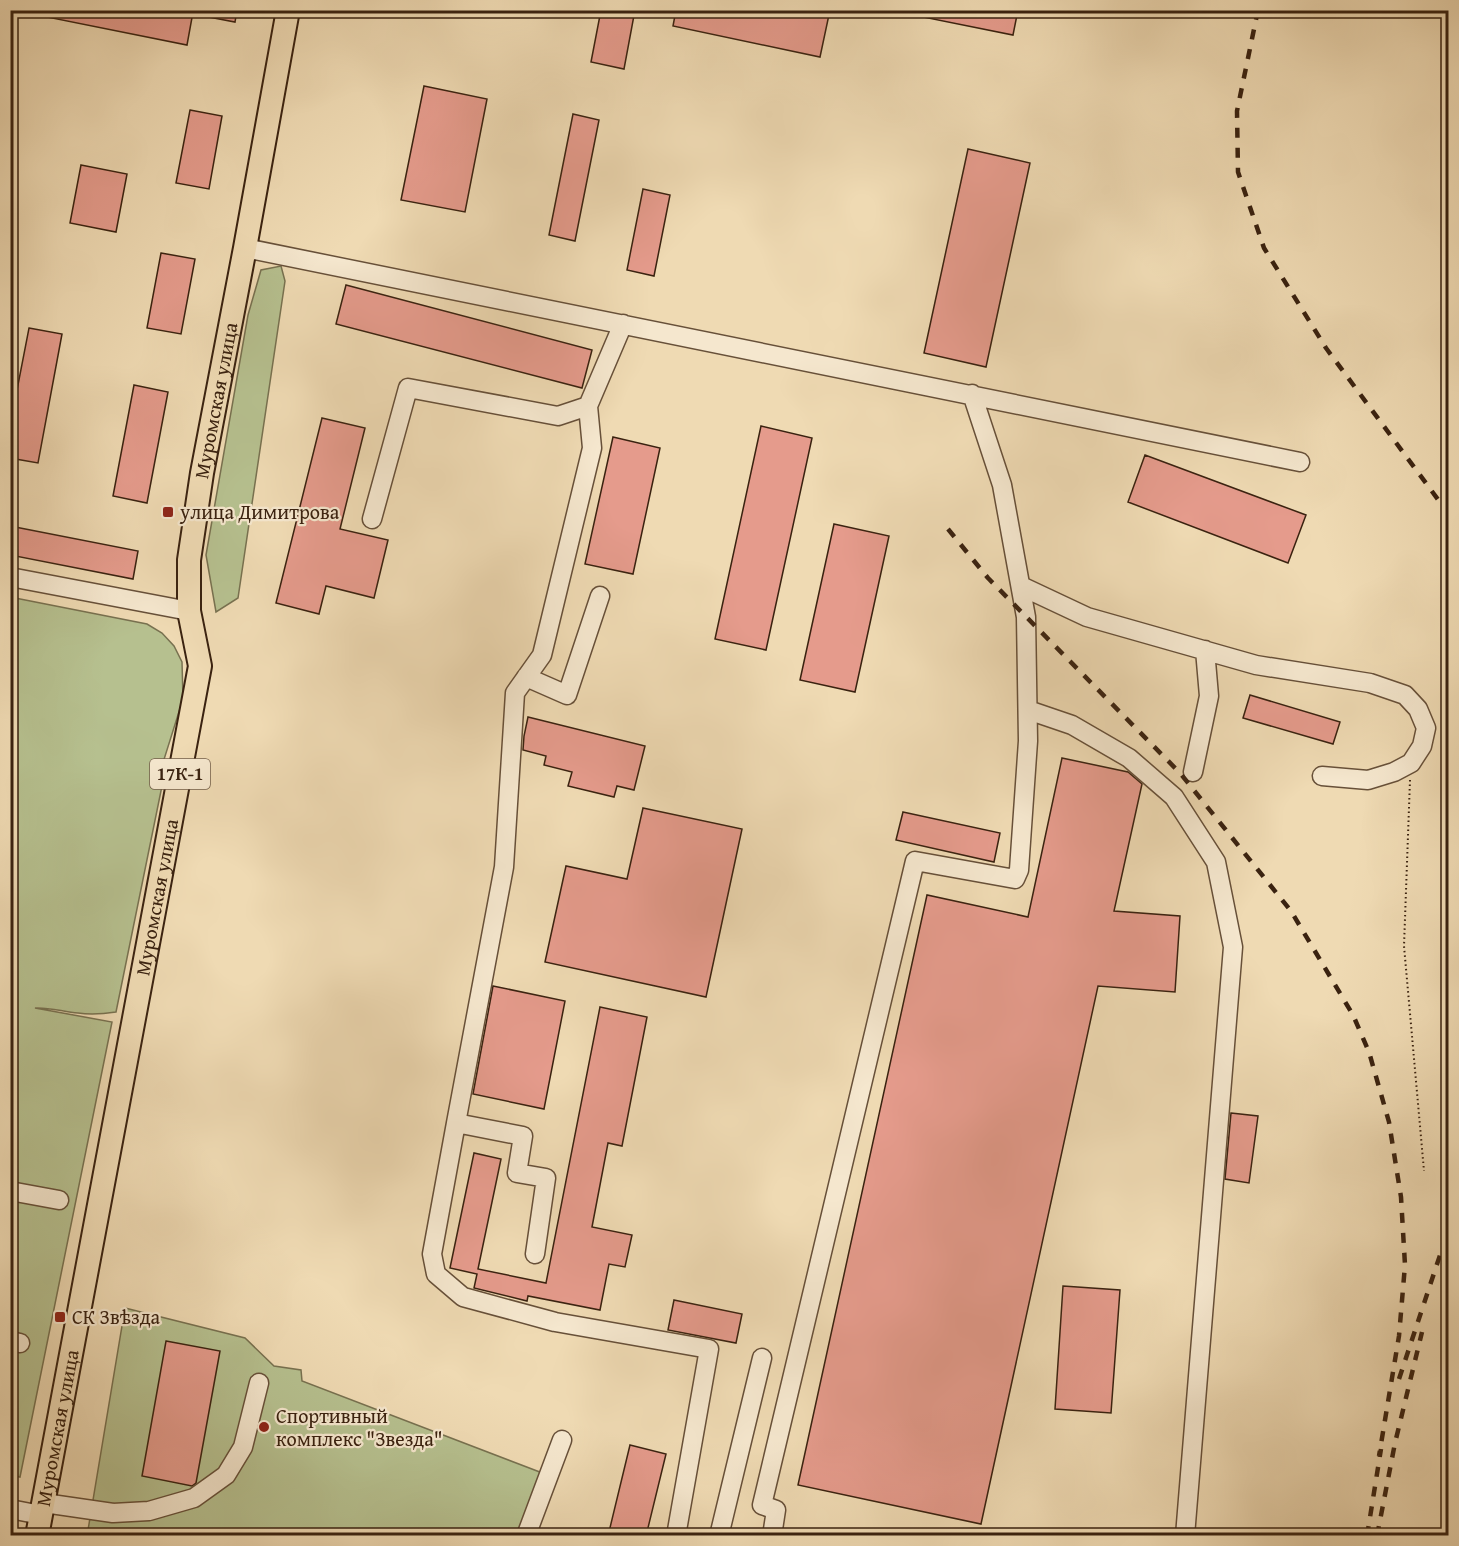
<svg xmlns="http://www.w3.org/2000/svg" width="1459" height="1546" viewBox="0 0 1459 1546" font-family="'Gentium Book Plus',serif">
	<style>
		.green { fill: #b6c08f; stroke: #787150; stroke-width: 1.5 }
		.building { fill: #e59b8c; stroke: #3a2210; stroke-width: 1.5 }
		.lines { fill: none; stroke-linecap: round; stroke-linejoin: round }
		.minor-casing { stroke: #675039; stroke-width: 21 }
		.major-casing { stroke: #3a2210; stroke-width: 26 }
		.path { stroke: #3a2210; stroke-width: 2; stroke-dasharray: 1.5 3; stroke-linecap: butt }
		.minor { stroke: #f5e7ce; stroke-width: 18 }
		.major { stroke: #efdab3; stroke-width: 22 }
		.rail { stroke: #3a2210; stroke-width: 4.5; stroke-dasharray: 10 10; stroke-linecap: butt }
		.poi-dot { fill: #8f2418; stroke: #f5e7ce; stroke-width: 2 }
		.labels { text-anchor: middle; stroke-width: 4.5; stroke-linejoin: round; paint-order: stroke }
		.shield { fill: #f5e7ce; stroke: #725d49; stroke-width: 1.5 }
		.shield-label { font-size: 18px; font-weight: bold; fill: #3a2210 }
		.street-label { font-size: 20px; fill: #3a2210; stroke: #f5e7ce }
		.poi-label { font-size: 20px; fill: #3a2210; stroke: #f5e7ce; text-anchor: start }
	</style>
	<rect width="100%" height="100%" fill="#efdab3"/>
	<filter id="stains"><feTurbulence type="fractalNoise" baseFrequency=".00333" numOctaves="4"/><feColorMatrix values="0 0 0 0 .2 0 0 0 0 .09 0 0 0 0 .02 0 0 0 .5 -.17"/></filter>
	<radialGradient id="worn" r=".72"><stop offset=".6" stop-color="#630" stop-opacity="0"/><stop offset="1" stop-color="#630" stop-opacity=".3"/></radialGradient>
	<path class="green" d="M281,266L285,281L238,598L216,612L206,555L248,315L261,270Z
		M10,597L147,624L162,633L174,646L182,662L183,699L161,769L162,786L116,1012C103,1014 91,1015 78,1013C64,1012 49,1007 35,1008L112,1022L20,1477L10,1475Z
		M125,1308L245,1338L274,1366L301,1370L302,1381L545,1474L524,1535L87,1536Z"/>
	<path class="building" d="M42,10H186L193,12L187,45L42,16Z
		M204,10H237L235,22L203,16Z
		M601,10H635L624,69L591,62Z
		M676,10H830L820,57L673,26Z
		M918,10H1018L1013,35L918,16Z
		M424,86L487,99L465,212L401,200Z
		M190,110L222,116L209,189L176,183Z
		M573,114L599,120L575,241L549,235Z
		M968,149L1030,163L986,367L924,353Z
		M81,165L127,174L116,232L70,223Z
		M643,189L670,195L654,276L627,270Z
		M161,253L195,259L181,334L147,328Z
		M346,285L592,350L582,388L336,324Z
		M29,328L62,334L38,463L10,458V426Z
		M134,385L168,392L147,503L113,496Z
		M322,418L365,428L340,529L388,540L374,598L326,586L319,614L276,603Z
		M761,426L812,438L766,650L715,639Z
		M613,437L660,448L633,574L585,564Z
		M1145,455L1306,515L1288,563L1128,502Z
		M834,524L889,536L855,692L800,680Z
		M10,526L138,551L133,579L10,555Z
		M1250,695L1340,722L1333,744L1243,718Z
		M528,717L645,746L634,790L617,786L614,797L568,786L572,772L544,765L546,756L523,750L524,736Z
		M1062,758L1128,772L1142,784L1114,911L1180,916L1175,992L1098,986L981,1524L798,1485L927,895L1028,917Z
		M643,808L742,829L706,997L545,962L566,866L627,879Z
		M903,812L1000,833L994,862L896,840Z
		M493,986L565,1001L544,1109L473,1094Z
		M600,1007L647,1017L622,1146L608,1143L592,1227L632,1235L625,1267L609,1264L600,1310L528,1296L527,1301L474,1288L477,1274L450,1268L474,1153L501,1159L478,1269L546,1283Z
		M1231,1113L1258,1116L1249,1183L1225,1179Z
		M1063,1286L1120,1290L1111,1413L1055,1409Z
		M674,1300L742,1314L736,1343L668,1330Z
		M166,1341L220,1351L196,1483L192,1486L142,1476Z
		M630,1445L666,1454L646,1536H608Z"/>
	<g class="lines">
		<defs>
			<path id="minor" d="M245,248L1300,462
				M372,519L408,388L558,416L588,406L623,324
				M10,577L189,611
				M1021,586L1087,617L1256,665L1370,683L1405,695L1418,709L1426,728L1422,746L1411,763L1394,772L1368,780L1322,776
				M526,677L567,695L600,596
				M1028,710L1072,725L1129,758L1174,797L1216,862L1233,947L1185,1536
				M1193,772L1209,696L1205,650
				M456,1123L504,867L515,693L542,655L592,448L588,406
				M10,1191L59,1200
				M535,1254L546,1178L517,1173L523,1136L456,1123L432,1254L436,1274L463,1297L555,1322L709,1349L676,1536
				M10,1341L20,1343
				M44,1503L113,1513L149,1511L194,1498L226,1475L243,1447L259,1383
				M10,1509L41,1515
				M526,1536L562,1440
				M719,1536L762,1358
				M772,1536L776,1510L762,1505L915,861L1015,879L1019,870L1028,741L1026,617L1002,485L972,394"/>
			<g id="major">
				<path id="s1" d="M37,1536L200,666L189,611V560L202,473L245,248L288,10"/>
			</g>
		</defs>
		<use href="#minor" class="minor-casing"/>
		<use href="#major" class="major-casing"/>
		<path class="path" d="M1410,780L1404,946L1424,1171"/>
		<use href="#minor" class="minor"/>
		<use href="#major" class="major"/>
		<path class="rail" d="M1258,10L1237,111L1238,172L1264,248L1326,348L1448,513
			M948,529L988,578L1180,773L1291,911L1353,1015L1369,1052L1389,1122L1401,1197L1405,1265L1399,1336L1379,1456
			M1399,1379L1448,1231
			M1367,1536L1381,1449
			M1377,1536L1395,1443L1422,1332
			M1445,1536L1448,1507"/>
	</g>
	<g class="poi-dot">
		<rect x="162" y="506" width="12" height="12" rx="3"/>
		<rect x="54" y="1311" width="12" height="12" rx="3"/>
		<circle cx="264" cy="1427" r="6"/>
	</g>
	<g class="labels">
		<rect class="shield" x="150" y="759" width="60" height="30" rx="4.5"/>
		<g class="shield-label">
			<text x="180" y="780">17К-1</text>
		</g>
		<g class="street-label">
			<text dy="7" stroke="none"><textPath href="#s1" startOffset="1154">Муромская улица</textPath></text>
			<text dy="7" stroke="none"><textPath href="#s1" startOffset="650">Муромская улица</textPath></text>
			<text dy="7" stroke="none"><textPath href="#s1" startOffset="110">Муромская улица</textPath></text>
		</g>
		<g class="poi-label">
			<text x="180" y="519">улица Димитрова</text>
			<text x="72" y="1324">СК Звѣзда</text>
			<text x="276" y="1423">Спортивный<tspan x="276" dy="23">комплекс "Звезда"</tspan></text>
		</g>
	</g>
	<rect width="1459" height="1546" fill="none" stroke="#efdab3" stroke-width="36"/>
	<rect x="12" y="12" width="1435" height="1522" fill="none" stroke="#3a2210" stroke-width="3"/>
	<rect x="18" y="18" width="1423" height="1510" fill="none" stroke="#3a2210" stroke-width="1.5"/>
	<rect width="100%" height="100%" filter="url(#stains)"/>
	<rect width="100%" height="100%" fill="url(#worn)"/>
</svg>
